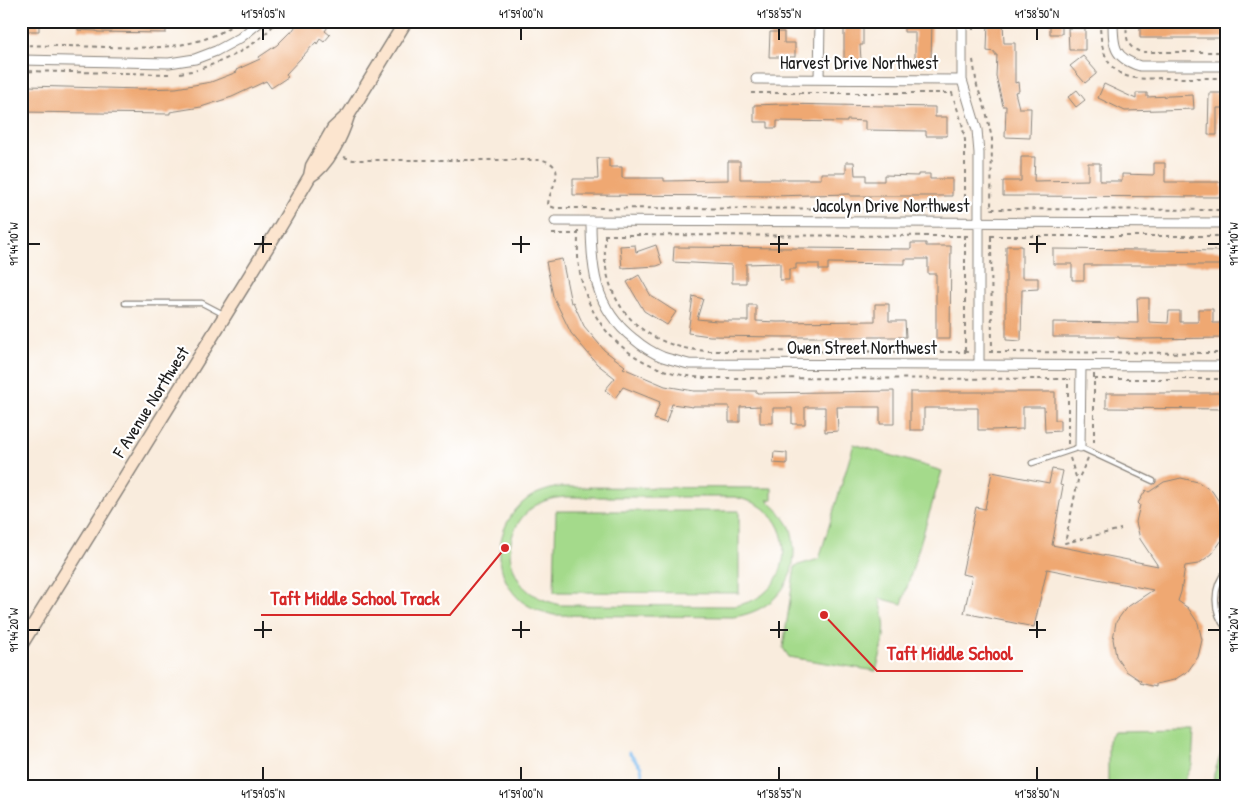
<svg xmlns="http://www.w3.org/2000/svg" width="1248" height="807" viewBox="0 0 1248 807" font-family="'Patrick Hand',sans-serif">
	<style>
		.green { fill: #a4da8b; stroke: #607b54; fill-rule: evenodd }
		.lines { fill: none; stroke-linecap: round; stroke-linejoin: round }
		.stream { stroke: #7cbcf0; stroke-width: 3 }
		.building { fill: #efa872 }
		.lane-casing { stroke: #8a847c; stroke-width: 7 }
		.street-casing { stroke: #8a847c; stroke-width: 11 }
		.secondary-casing { stroke: #8a847c; stroke-width: 15 }
		.path { stroke: #8a847c; stroke-width: 2; stroke-dasharray: 4 4; stroke-linecap: butt }
		.lane { stroke: #fff; stroke-width: 4.5 }
		.street { stroke: #fff; stroke-width: 9 }
		.secondary { stroke: #fce5cf; stroke-width: 12 }
		.ticks { fill: none; stroke: #1c1c1c; stroke-width: 2 }
		.labels { text-anchor: middle; stroke-width: 4.5; stroke-linejoin: round; paint-order: stroke }
		.street-label { font-size: 18px; fill: #1c1c1c; stroke: #fff }
		.leader { fill: none; stroke: #d62828; stroke-width: 2 }
		.callout-dot { fill: #d62828; stroke: #fff; stroke-width: 2 }
		.callout-label { font-size: 19px; text-anchor: middle; font-weight: bold; fill: #d62828; stroke: #fff; stroke-width: 4.5; stroke-linejoin: round; paint-order: stroke }
		.neatline { fill: none; stroke: #1c1c1c; stroke-width: 2 }
		.ticks-label { font-size: 12px; text-anchor: middle; fill: #1c1c1c }
	</style>
	<rect width="100%" height="100%" fill="#fff"/>
	<filter id="ink" filterUnits="userSpaceOnUse"><feTurbulence type="fractalNoise" baseFrequency=".02" numOctaves="2"/><feDisplacementMap in="SourceGraphic" scale="10" xChannelSelector="R" yChannelSelector="G"/><feConvolveMatrix kernelMatrix="1 2 1 2 8 2 1 2 1" color-interpolation-filters="sRGB"/></filter>
	<filter id="wash" filterUnits="userSpaceOnUse"><feTurbulence type="fractalNoise" baseFrequency=".0096" numOctaves="4" result="noise"/><feDisplacementMap in="SourceGraphic" scale="20" xChannelSelector="R" yChannelSelector="G"/><feGaussianBlur stdDeviation="1.12" result="paint"/><feColorMatrix in="noise" values="0 0 0 0 0 0 0 0 0 0 0 0 0 0 0 0 0 1.4 0 .05"/><feComposite in="paint" operator="in"/></filter>
	<g filter="url(#wash)">
		<rect width="100%" height="100%" fill="#f9ecdd"/>
		<path class="green" d="M854,444L942,471L902,604L879,598C889,627 884,642 876,671L789,657L783,648L795,566L819,559Z
			M558,487L772,488V499L767,500C776,508 784,516 790,527C793,533 793,542 794,549C795,587 769,612 733,617L554,615C542,612 529,608 519,599C490,571 495,524 526,500C535,493 547,490 558,487ZM565,497H735C745,500 755,502 763,508C792,530 790,574 762,595C754,601 743,604 734,606L560,605C547,601 535,598 525,588C518,582 515,572 512,564C505,541 518,515 538,504C547,499 555,498 565,497Z
			M556,511H739V593L554,592Z
			M1194,731L1192,765L1182,786H1108V740L1115,732Z
			M1227,736V786H1213L1214,774Z"/>
		<g class="lines">
			<path class="stream" d="M629,753L641,767L644,786"/>
		</g>
		<g id="blocks">
			<path class="building" d="M21,21H39V31H21Z
				M78,21H166V33L97,32V31L78,30Z
				M299,21H332L325,31L330,35L324,42L320,39L317,44L316,42L286,74L288,77L271,88L266,81L232,97L201,107L170,112V114L21,112V90H27V86L142,89L176,88L211,82L237,72L236,70L260,59L259,57L277,45L290,32L291,33Z
				M844,21H863V45H860L861,60H844Z
				M908,21H932L931,60H915V32H904V23H908Z
				M988,21H1003L1004,43H1015V83L1018,82L1019,91L1015,92L1019,108H1031L1030,138L1005,137L1006,106H1003L996,76L997,55H995V52L987,51Z
				M1062,21V34H1050V22Z
				M1193,21L1227,22V38H1140V22Z
				M1068,28H1085V50H1069Z
				M770,32H784V43H795V57H769Z
				M1083,56L1096,71V74L1085,83L1070,66Z
				M1104,84L1136,99V93H1147V97L1193,95L1194,109L1125,111L1098,98Z
				M1077,90L1085,100L1076,107L1068,97Z
				M1209,93H1227V108H1217V135H1208Z
				M783,104L935,107V117H947V136H926V131L865,130V121L847,120V122L777,121V128H768V122H754V105Z
				M1021,157H1035L1034,181L1088,180V163H1100V181H1122V174L1154,175V163H1165V182H1222V197L1003,196V181H1021Z
				M597,158H609V167H622V178H664V181L728,180V161H740V179H821V173H846V162H854L855,175H866V181H884V175L918,176V174H930V179H952V196H850V194L773,196L573,195V179H598Z
				M911,243H926V246H951L950,339H936V274H928V259H905V264L828,263V270H819V264H796V269H789V280H780V263L746,264V283H732V265L673,262L674,247L911,249Z
				M635,245L636,252L656,245L662,264L657,266L622,268L620,246Z
				M1006,246H1022V278H1038V289L1022,290L1021,341L1006,340Z
				M1053,249L1227,251V265H1084V280H1072V264H1053Z
				M562,259L571,303L573,302L584,326L604,350L625,366L623,368L665,386L694,391H757V393L894,391V424H880V407H837L838,431L825,432V407H805V424H792V408H773V423H760V406L740,407V422H729V406H693V407L672,404L666,423L654,419L660,402L623,387L615,398L605,390L615,378L597,364L571,333L553,296L546,262Z
				M639,275L651,296L676,312L667,325L644,311L627,282Z
				M693,296L703,299L697,319L717,321H748V305H756V321L777,322L875,321V304H889V321H905L906,337H780L710,336L688,333Z
				M1137,298H1149V322L1168,323L1169,311H1180V322H1198V309H1213V323H1227V338L1141,339L1119,338V337H1053V322L1138,323Z
				M910,392H1055V420H1060V431L1045,432L1044,407H1023V429L992,430H978V408H924V430H910Z
				M1106,393H1227V409L1106,408Z
				M774,452L787,453V464L773,463Z
				M1052,469L1063,471L1060,485L1063,486L1052,545L1158,566L1140,539L1136,522L1140,505L1138,503L1146,490L1149,492L1164,482L1181,478L1198,482L1212,491L1222,506L1225,523L1222,540L1212,554L1198,564L1185,566L1181,592L1178,601L1188,608L1198,623L1202,640L1198,657L1188,671L1174,680L1156,684V687L1140,683L1141,681L1126,671L1116,656L1113,639L1116,622L1126,608L1153,590L1047,569L1034,627L964,613L972,576L962,574L976,507L985,509L992,472L1049,483Z"/>
		</g>
	</g>
	<g filter="url(#ink)">
		<use href="#blocks" fill-opacity="0" stroke="#8a847c" stroke-width="1"/>
		<g class="lines">
			<defs>
				<path id="lane" d="M125,303H202L225,315
					M1032,463L1080,447L1153,481
					M1227,570C1212,586 1212,613 1227,629"/>
				<path id="street" d="M962,21V80L977,130L979,153V365
					M1113,21C1113,47 1114,58 1140,66H1227
					M21,60L169,63L195,59L216,51L240,38L261,21
					M756,79L962,80
					M819,79L820,21
					M555,221L1227,223
					M591,221C591,268 594,308 634,339C642,346 653,353 663,357C672,360 681,362 689,364L1227,366
					M1080,447L1081,366"/>
				<path id="secondary" d="M310,176C328,166 342,135 348,116
					M21,645L281,225L310,176L312,166L333,129L349,114L406,21"/>
			</defs>
			<use href="#lane" class="lane-casing"/>
			<use href="#street" class="street-casing"/>
			<use href="#secondary" class="secondary-casing"/>
			<path class="path" d="M1100,21C1100,44 1104,71 1130,77C1141,80 1154,78 1165,78C1185,78 1206,78 1227,78
				M1127,21C1126,36 1125,47 1141,52H1227
				M973,30V21
				M21,45C49,46 78,46 106,47C151,48 200,51 238,21
				M973,60L977,86L986,111L992,139L991,209L1227,210
				M202,68C230,59 258,45 277,21
				M21,71L170,74
				M180,73L197,70
				M751,93H952L962,123L965,140V210
				M344,157L353,160H543C569,168 550,186 548,204L550,206L555,208L969,209
				M578,231C578,245 577,259 580,273C592,338 645,376 709,378L1071,379
				M552,234H579
				M604,235L969,236
				M605,235C605,247 604,260 607,273C618,324 661,350 711,351L969,352
				M965,235V352
				M990,236H1227
				M991,237L992,352
				M989,352L1227,353
				M1094,374V444
				M1094,379H1227
				M1068,444V379
				M1070,458L1077,480
				M1088,458L1078,480L1065,543L1121,529"/>
			<use href="#lane" class="lane"/>
			<use href="#street" class="street"/>
			<use href="#secondary" class="secondary"/>
		</g>
	</g>
	<path class="ticks" d="M263,28V40M521,28V40M779,28V40M1037,28V40M263,236V253M521,236V253M779,236V253M1037,236V253M28,244H40M254,244H272M512,244H530M770,244H788M1029,244H1046M1208,244H1220M263,621V638M521,621V638M779,621V638M1037,621V638M28,630H40M254,630H272M512,630H530M770,630H788M1029,630H1046M1208,630H1220M263,767V780M521,767V780M779,767V780M1037,767V780"/>
	<g class="labels">
		<g class="street-label">
			<text x="859" y="69">Harvest Drive Northwest</text>
			<text x="891" y="212">Jacolyn Drive Northwest</text>
			<text x="862" y="354">Owen Street Northwest</text>
			<text transform="translate(151 402) rotate(-58)" y="6">F Avenue Northwest</text>
		</g>
	</g>
	<path class="leader" d="M505 548L450 615H261M824 615L877 671H1023"/>
	<g class="callout-dot">
		<circle cx="505" cy="548" r="5"/>
		<circle cx="824" cy="615" r="5"/>
	</g>
	<g class="callout-label">
		<text x="355" y="605">Taft Middle School Track</text>
		<text x="950" y="660">Taft Middle School</text>
	</g>
	<rect width="1248" height="807" fill="none" stroke="#fff" stroke-width="55"/>
	<rect x="28" y="28" width="1192" height="752" class="neatline"/>
	<g class="ticks-label">
		<text x="263" y="18">41°59'05"N</text>
		<text x="521" y="18">41°59'00"N</text>
		<text x="779" y="18">41°58'55"N</text>
		<text x="1037" y="18">41°58'50"N</text>
		<text transform="translate(1234 244) rotate(-90)" y="4">91°44'10"W</text>
		<text transform="translate(14 244) rotate(-90)" y="4">91°44'10"W</text>
		<text transform="translate(1234 630) rotate(-90)" y="4">91°44'20"W</text>
		<text transform="translate(14 630) rotate(-90)" y="4">91°44'20"W</text>
		<text x="263" y="798">41°59'05"N</text>
		<text x="521" y="798">41°59'00"N</text>
		<text x="779" y="798">41°58'55"N</text>
		<text x="1037" y="798">41°58'50"N</text>
	</g>
</svg>
